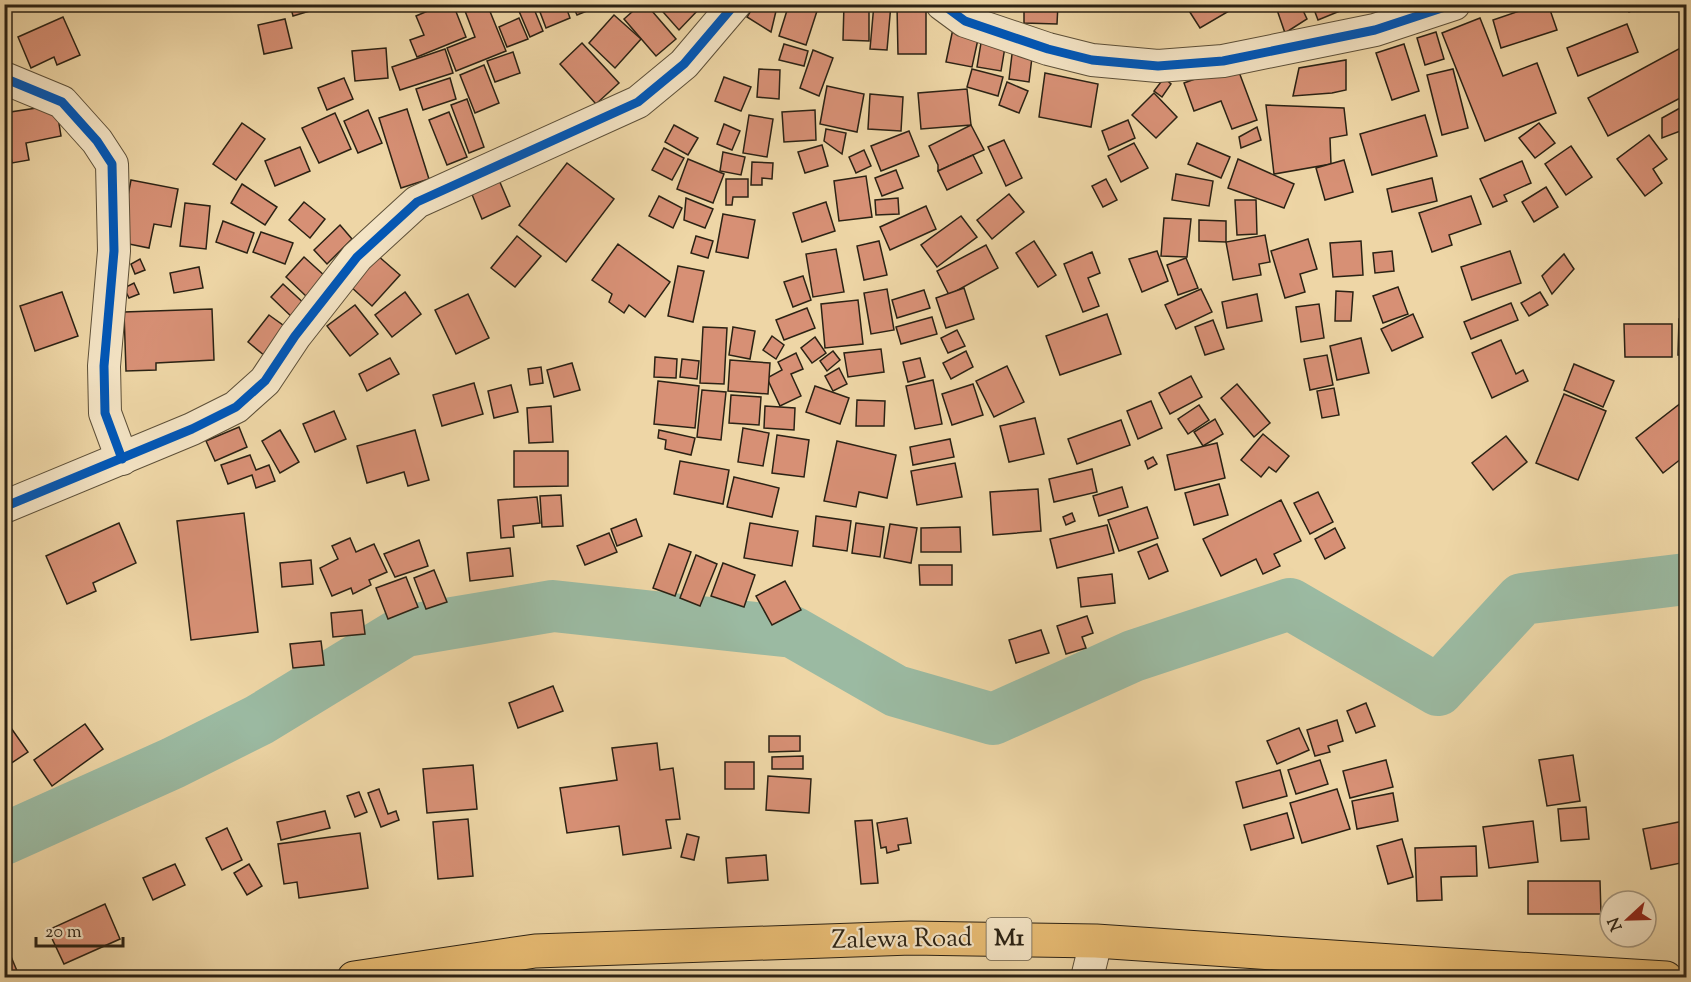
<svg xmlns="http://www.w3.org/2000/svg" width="1691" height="982" font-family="'Sorts Mill Goudy',serif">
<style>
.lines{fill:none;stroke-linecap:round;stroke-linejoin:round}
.river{stroke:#9bbaa2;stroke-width:52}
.building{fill:#d79075;stroke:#2b2214;stroke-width:1.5}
.minor-casing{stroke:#5c4f38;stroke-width:34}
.trunk-casing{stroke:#2b2214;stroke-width:35}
.minor{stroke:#f4e4c5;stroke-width:32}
.trunk{stroke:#e7bb73;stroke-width:33}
.cycleway-casing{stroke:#f4e4c5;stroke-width:13}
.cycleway{stroke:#0057b8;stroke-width:9}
.labels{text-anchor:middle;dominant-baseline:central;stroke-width:4.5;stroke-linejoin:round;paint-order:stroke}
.shield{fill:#f4e4c5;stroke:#675c49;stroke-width:1.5}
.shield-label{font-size:24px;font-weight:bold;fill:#2b2214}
.street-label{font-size:26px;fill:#2b2214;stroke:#f4e4c5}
</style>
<rect width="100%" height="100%" fill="#eed6a6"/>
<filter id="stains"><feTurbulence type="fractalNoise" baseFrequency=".00333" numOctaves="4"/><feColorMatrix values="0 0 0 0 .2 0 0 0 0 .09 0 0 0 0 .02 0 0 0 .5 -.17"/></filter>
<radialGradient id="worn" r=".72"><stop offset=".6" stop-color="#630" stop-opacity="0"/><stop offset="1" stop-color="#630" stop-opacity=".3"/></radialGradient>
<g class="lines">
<!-- river -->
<polyline class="river" points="4,839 173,763 259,720 405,631 553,606 793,632 896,691 993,719 1133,656 1290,604 1438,690 1522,599 1686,579"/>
</g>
<!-- building -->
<g class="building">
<polygon points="290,4 322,4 323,7 293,16"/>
<polygon points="444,4 453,4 466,37 417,57 410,40 424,35 416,16"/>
<polygon points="483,4 487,4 506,51 456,71 447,48 475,37 465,11"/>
<polygon points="516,4 532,4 543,31 530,37"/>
<polygon points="537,4 565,4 570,18 546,28"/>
<polygon points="572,4 598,4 599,6 577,15"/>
<polygon points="641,4 646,4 676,39 656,56 624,19"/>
<polygon points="656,4 694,4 699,9 679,30"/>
<polygon points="755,4 766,4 776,11 771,32 747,17"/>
<polygon points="789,4 805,4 818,8 806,45 779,36"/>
<polygon points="844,4 869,4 869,41 843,40"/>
<polygon points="874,4 891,4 887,50 870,49"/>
<polygon points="981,4 1000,4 999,9"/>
<polygon points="1024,4 1058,4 1057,24 1024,23"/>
<polygon points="1188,4 1241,4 1200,28 1186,6"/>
<polygon points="1275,4 1300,4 1307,19 1285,33"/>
<polygon points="1312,4 1357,4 1318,20"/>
<polygon points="1540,4 1548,4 1557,30 1501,48 1493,20"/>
<polygon points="1625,4 1646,4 1629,12"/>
<polygon points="926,5 926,54 898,54 897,6"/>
<polygon points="614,15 641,39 615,68 589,43"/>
<polygon points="63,17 80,55 57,65 54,57 31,68 18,37"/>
<polygon points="519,18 528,39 507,47 499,27"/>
<polygon points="1480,18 1503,76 1537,63 1556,113 1485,141 1442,33"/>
<polygon points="285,19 292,48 264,54 258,25"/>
<polygon points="954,24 980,30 972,67 946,62"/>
<polygon points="1627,24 1638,52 1578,76 1567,48"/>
<polygon points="1436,32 1444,59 1425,65 1417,38"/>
<polygon points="982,37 1006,41 1001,71 977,67"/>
<polygon points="582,43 619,83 596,104 560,64"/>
<polygon points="784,44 808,51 804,66 779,60"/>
<polygon points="1404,44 1419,91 1392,100 1376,53"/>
<polygon points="1686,45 1686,95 1608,136 1588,98"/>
<polygon points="1013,46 1033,49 1029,82 1009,79"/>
<polygon points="386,48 388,78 355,81 352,51"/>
<polygon points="445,49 453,73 400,90 392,67"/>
<polygon points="813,50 833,58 819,96 800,88"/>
<polygon points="513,52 520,73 495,82 487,61"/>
<polygon points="1346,60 1346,90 1332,93 1293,96 1299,68"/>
<polygon points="1236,64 1257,120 1232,129 1221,101 1194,111 1184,83"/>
<polygon points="484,65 499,103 475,113 460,75"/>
<polygon points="759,69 780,70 779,99 757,97"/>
<polygon points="972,69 1003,77 998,96 967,87"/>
<polygon points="1453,69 1468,128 1442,135 1427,75"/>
<polygon points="1045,73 1098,84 1091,127 1039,117"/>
<polygon points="724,77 751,87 741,111 715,101"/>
<polygon points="344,78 353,99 327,110 318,88"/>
<polygon points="450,78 456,99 423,110 416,89"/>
<polygon points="1164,78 1171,84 1162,97 1154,91"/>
<polygon points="1007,82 1028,91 1019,113 999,105"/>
<polygon points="827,86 864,94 857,132 820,124"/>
<polygon points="967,89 971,125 921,129 918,93"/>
<polygon points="1154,93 1177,117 1156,138 1132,115"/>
<polygon points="870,94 903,97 901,131 868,129"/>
<polygon points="467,99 484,147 469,153 451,105"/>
<polygon points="56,105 61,136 26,143 29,160 12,163 4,113"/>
<polygon points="1266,105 1344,108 1347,135 1330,138 1331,164 1274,174"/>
<polygon points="1680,108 1683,130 1662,138 1662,118"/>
<polygon points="407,109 429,179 401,188 379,118"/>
<polygon points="368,110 382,143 358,153 344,121"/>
<polygon points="815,110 816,140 784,142 782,112"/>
<polygon points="449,112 467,157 447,165 429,120"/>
<polygon points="335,113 351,149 319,163 302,128"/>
<polygon points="749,115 773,119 767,157 743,153"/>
<polygon points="1425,115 1437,156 1372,175 1360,134"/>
<polygon points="1128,120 1135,138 1109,150 1102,131"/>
<polygon points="242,123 265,139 236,180 213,164"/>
<polygon points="1539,123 1555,143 1535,158 1519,138"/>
<polygon points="724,124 740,131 732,150 717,144"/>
<polygon points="674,125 698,138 688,155 665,142"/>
<polygon points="971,125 984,150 938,171 938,165 929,146"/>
<polygon points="1257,127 1261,140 1241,148 1239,137"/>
<polygon points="826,129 846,133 842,154 824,141"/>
<polygon points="909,131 919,156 881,171 871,146"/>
<polygon points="1649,135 1667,159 1653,169 1662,183 1645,196 1617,159"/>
<polygon points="1004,140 1022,178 1006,186 988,147"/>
<polygon points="1134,143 1148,168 1121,182 1108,156"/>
<polygon points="1197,143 1230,157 1221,178 1188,164"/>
<polygon points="822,145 828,166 805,173 798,152"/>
<polygon points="1571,146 1592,177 1566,195 1545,164"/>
<polygon points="300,147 310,171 275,186 265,161"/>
<polygon points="664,148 684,158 672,180 652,170"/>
<polygon points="864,150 871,166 856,173 849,157"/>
<polygon points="723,152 745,157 741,175 720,171"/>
<polygon points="973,155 982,173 947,190 938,171"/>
<polygon points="688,159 724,174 713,203 677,189"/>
<polygon points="1238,159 1294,184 1284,208 1228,188"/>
<polygon points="1344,160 1353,192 1325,200 1316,168"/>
<polygon points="1522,161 1531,183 1504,195 1507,201 1493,207 1480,179"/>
<polygon points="752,162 773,163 772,179 762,178 762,185 751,185"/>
<polygon points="567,163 614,199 566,262 519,225"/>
<polygon points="896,170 903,188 882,196 875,178"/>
<polygon points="1176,174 1213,181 1209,206 1172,200"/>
<polygon points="866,176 872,217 839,221 834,181"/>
<polygon points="1432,178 1437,201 1392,212 1387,189"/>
<polygon points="726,179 748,179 748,197 733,197 732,205 726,205"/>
<polygon points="1106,179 1117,200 1103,207 1092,186"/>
<polygon points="131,180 178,189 171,227 154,224 149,248 119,242"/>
<polygon points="499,180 510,206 482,219 471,192"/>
<polygon points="242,184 277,207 265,225 231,203"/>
<polygon points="1546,187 1558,207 1534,222 1522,202"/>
<polygon points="1009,194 1024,212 992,239 977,220"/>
<polygon points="659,196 682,208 673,228 649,216"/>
<polygon points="1471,196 1481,224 1449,235 1452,245 1432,252 1419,213"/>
<polygon points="686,198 713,209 705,228 684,220"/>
<polygon points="898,198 899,214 876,215 875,200"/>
<polygon points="1235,200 1256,200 1257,234 1237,235"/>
<polygon points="304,202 325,219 310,238 289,220"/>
<polygon points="826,202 835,231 802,242 793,213"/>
<polygon points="185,203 210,206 206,249 180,246"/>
<polygon points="926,206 936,229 890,250 880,227"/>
<polygon points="723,214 755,220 748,258 716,252"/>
<polygon points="961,216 977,237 937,267 921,245"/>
<polygon points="1164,218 1191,219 1187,257 1161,256"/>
<polygon points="1199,220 1226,221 1226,242 1199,241"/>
<polygon points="223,221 254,233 247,253 216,242"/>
<polygon points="340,225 352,239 327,264 314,250"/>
<polygon points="261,232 293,243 285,264 253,252"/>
<polygon points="1265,235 1270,262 1259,264 1261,275 1233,280 1226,242"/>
<polygon points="517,236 541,256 515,287 491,268"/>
<polygon points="696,236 713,241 708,258 691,253"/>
<polygon points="1308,239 1317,269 1300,274 1305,292 1285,298 1271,251"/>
<polygon points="879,241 887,275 864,280 857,246"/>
<polygon points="1034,241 1056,275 1038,287 1016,253"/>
<polygon points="1361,241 1363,275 1333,277 1330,243"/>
<polygon points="618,244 670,282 645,317 629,305 624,313 609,302 612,294 592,280"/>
<polygon points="986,245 998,268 949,295 937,271"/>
<polygon points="836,249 844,292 813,297 806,254"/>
<polygon points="1157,251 1168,281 1142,292 1129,259"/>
<polygon points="1392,251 1394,271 1375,273 1373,253"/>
<polygon points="1510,251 1521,283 1472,300 1461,267"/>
<polygon points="1092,252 1100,273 1088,278 1099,306 1083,312 1064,264"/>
<polygon points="1564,254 1574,269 1552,294 1542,276"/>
<polygon points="377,255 400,275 372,306 350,286"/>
<polygon points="304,257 326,277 307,297 286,277"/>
<polygon points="1186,258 1198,288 1178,295 1167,265"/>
<polygon points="140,259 145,270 135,274 131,264"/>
<polygon points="678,266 704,271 693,322 668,316"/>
<polygon points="199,267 203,288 174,293 170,273"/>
<polygon points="803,276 811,300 793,307 784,282"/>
<polygon points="134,283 139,294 129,298 124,288"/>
<polygon points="283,284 307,306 295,320 271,297"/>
<polygon points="1398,287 1408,314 1383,323 1373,296"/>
<polygon points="964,288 974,319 946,328 936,298"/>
<polygon points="887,289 894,330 871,334 864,293"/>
<polygon points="1201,289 1212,312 1176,329 1165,305"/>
<polygon points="924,290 930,308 897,318 892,300"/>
<polygon points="1336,291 1353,292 1351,321 1335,321"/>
<polygon points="62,292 78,336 35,351 20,306"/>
<polygon points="405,292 421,314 392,337 375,315"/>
<polygon points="1540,292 1548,305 1529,316 1521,303"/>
<polygon points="468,294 489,338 456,354 435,310"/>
<polygon points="1257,294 1262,321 1227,328 1222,302"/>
<polygon points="858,300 863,344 825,348 821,304"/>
<polygon points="1511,303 1518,320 1471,339 1464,322"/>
<polygon points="1319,304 1324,338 1301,342 1296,307"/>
<polygon points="355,305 378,334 350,356 327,326"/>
<polygon points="807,308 815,328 784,340 776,320"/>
<polygon points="212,309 214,360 156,363 156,370 126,371 124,312"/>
<polygon points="1107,314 1121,354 1060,375 1046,336"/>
<polygon points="1413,314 1423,337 1392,351 1381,329"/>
<polygon points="269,315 287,328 265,356 248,342"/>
<polygon points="932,317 937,334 901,344 896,327"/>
<polygon points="1679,319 1686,319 1686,355 1678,355"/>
<polygon points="1213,320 1224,349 1205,355 1195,327"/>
<polygon points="1624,324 1672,324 1672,357 1625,357"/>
<polygon points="703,327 727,328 724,384 700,383"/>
<polygon points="733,327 755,331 750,359 729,355"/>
<polygon points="957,330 965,346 948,353 941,338"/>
<polygon points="772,336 784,345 776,359 763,350"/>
<polygon points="815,337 826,353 812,363 801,348"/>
<polygon points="1361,338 1369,373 1337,380 1330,346"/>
<polygon points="1501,340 1516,374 1523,370 1528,381 1492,398 1472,353"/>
<polygon points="881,349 884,372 848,377 844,353"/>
<polygon points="833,351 840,360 827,371 820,361"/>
<polygon points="966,351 973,367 951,379 943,363"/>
<polygon points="796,353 803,369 791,374 801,396 780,406 767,378 782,370 778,362"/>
<polygon points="1327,355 1333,385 1310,390 1304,359"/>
<polygon points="655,357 677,359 676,378 654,377"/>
<polygon points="390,358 399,374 367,391 359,374"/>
<polygon points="920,358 925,377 908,382 903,362"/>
<polygon points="682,359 699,361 697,379 680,377"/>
<polygon points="730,360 770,363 768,394 728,391"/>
<polygon points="572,363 580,390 554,397 547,370"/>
<polygon points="1574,364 1614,381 1603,407 1564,390"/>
<polygon points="1007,366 1024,402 994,417 976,381"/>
<polygon points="541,367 543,383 530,385 528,369"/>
<polygon points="839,368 847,384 833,391 825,376"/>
<polygon points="1191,376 1202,397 1170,414 1159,393"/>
<polygon points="933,380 942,424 915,429 906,386"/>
<polygon points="658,381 699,386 695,428 654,424"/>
<polygon points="474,383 483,414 442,426 433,395"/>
<polygon points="973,384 983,415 952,425 942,394"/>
<polygon points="1237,384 1270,423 1254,437 1221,398"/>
<polygon points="511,385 518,412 494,418 488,391"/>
<polygon points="815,386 849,398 840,424 806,412"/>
<polygon points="1334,388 1339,415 1322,418 1317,391"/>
<polygon points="702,390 726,392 721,440 697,437"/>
<polygon points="1564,394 1606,411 1578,480 1536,463"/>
<polygon points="731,395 761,397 759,425 729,423"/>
<polygon points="1686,399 1686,455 1663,473 1636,438"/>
<polygon points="857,400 885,401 884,426 856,426"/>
<polygon points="1151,401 1162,428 1138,439 1127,411"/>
<polygon points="1199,405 1209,420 1188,434 1178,419"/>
<polygon points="551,406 553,442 529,443 527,408"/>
<polygon points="765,406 795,408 794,430 764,428"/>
<polygon points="334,411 346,439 315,452 303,424"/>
<polygon points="1035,418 1044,454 1009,462 1000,426"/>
<polygon points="1215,419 1223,434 1203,446 1194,432"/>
<polygon points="1121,420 1130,445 1077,464 1068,439"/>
<polygon points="239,427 247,447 215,461 206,441"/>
<polygon points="743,428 769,433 763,466 738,462"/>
<polygon points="280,430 299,462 280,473 262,441"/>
<polygon points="415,430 429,480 408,486 404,472 367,483 357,446"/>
<polygon points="659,430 695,438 691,455 665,449 666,440 658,438"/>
<polygon points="1263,434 1289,456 1276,472 1269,467 1261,477 1241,460"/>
<polygon points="777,435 809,440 804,477 772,473"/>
<polygon points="1506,436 1527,462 1493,490 1472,463"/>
<polygon points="950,439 954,457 913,465 910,447"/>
<polygon points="837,441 896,455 887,498 859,492 856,507 824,501"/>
<polygon points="1217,443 1225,478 1175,490 1167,455"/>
<polygon points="514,451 568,451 568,486 514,487"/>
<polygon points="250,455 256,470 269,465 275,481 256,488 252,475 228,484 221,465"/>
<polygon points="1153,457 1157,464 1148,469 1145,461"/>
<polygon points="680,461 729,470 723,504 674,494"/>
<polygon points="955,463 962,497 917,505 911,471"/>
<polygon points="1092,469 1097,492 1054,502 1049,479"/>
<polygon points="734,477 779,488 772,517 727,507"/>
<polygon points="1219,484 1228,515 1194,525 1185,493"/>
<polygon points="1122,487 1128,507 1099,516 1093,496"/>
<polygon points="1038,489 1041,531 993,535 990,492"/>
<polygon points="1318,492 1333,522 1310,534 1294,503"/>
<polygon points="561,495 563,526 542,527 540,496"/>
<polygon points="537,497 540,523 513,526 514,537 501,538 498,500"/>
<polygon points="1281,500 1301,541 1274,554 1280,566 1263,574 1256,559 1221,576 1203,539"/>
<polygon points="1147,507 1158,538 1119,551 1108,520"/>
<polygon points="244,513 258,632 191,640 177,521"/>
<polygon points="1072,513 1075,521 1066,525 1063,517"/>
<polygon points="816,516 851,521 847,551 813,546"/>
<polygon points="636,519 642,536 617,546 611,529"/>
<polygon points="119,523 136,563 93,583 96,591 67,604 46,556"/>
<polygon points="750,523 798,531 792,566 744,558"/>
<polygon points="856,523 884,527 880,557 852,553"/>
<polygon points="890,524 917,528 911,563 884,558"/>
<polygon points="1107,525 1114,553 1057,568 1050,539"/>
<polygon points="960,527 961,552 921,552 921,528"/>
<polygon points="1335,528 1345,548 1325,559 1315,539"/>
<polygon points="609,533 617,552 585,565 577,546"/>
<polygon points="350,538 356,552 374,544 387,572 369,580 371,585 353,594 351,588 332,596 320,568 338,559 332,546"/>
<polygon points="419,540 428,566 395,577 384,554"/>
<polygon points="669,544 691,552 675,596 653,588"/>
<polygon points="1157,544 1168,571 1149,579 1138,552"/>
<polygon points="510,548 513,576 470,581 467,553"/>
<polygon points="696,555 717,564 700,606 680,598"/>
<polygon points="311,560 313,584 282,587 280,563"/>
<polygon points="723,563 755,575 744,607 711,596"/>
<polygon points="919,565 952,565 952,585 920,585"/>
<polygon points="434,570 447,602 426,609 414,578"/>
<polygon points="1112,574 1115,603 1081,607 1078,578"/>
<polygon points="406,577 418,607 388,619 376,588"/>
<polygon points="785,581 801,610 772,625 756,596"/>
<polygon points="362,610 365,634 333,637 331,613"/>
<polygon points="1087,616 1093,633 1082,637 1086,648 1066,654 1057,626"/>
<polygon points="1041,630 1049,653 1016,663 1009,640"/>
<polygon points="321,641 324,665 293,668 290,644"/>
<polygon points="553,686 563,711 518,728 509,703"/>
<polygon points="1366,703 1375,726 1356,733 1347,711"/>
<polygon points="4,718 28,752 4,768"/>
<polygon points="1337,720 1343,741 1328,746 1330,752 1315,756 1307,730"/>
<polygon points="85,724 103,749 52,786 34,760"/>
<polygon points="1299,728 1309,750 1277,764 1267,741"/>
<polygon points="769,736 800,736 800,751 769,752"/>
<polygon points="657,743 660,770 673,768 680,819 666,820 671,848 623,855 619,826 567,833 560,788 617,780 612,748"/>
<polygon points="1573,755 1580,801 1547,806 1539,760"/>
<polygon points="803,756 803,769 772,769 772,757"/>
<polygon points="1320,760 1328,784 1296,794 1288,770"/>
<polygon points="1386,760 1393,787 1350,798 1343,771"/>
<rect x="725" y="762" width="29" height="27"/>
<polygon points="473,765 477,809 427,813 423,769"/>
<polygon points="1280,770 1287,796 1243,808 1236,782"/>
<polygon points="768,776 811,779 809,813 766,810"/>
<polygon points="379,789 388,814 396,811 399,820 381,827 368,793"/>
<polygon points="1337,789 1350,829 1302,843 1290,803"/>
<polygon points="359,792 367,812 355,817 347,796"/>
<polygon points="1393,793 1398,821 1357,829 1352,801"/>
<polygon points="1586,807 1589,839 1561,841 1558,809"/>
<polygon points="325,811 330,828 281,840 277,822"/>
<polygon points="1287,813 1294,838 1251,850 1244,825"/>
<polygon points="907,818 911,843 898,845 899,850 887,853 886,847 881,848 877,823"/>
<polygon points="468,819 473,876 438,879 433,822"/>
<polygon points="872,820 878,883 861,884 855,821"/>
<polygon points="1533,821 1538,862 1489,868 1483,827"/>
<polygon points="1684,821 1686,835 1686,862 1651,869 1643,829"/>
<polygon points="227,828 242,860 222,870 206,838"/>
<polygon points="360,833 368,888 299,898 297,882 284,884 278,844"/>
<polygon points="687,834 699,837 694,860 681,857"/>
<polygon points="1402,839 1413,877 1388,884 1377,846"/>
<polygon points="1476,846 1477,876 1441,877 1442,900 1417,901 1415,848"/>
<polygon points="766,855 768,880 728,883 726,858"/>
<polygon points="175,864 185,885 153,900 143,878"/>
<polygon points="249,864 262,886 247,895 234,873"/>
<polygon points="1528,881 1600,881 1601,914 1528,914"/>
<polygon points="105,904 120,939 64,964 48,930"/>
<polygon points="4,940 20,978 4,978"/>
</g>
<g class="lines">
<!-- minor casing -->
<g class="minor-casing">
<g id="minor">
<polyline points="942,4 965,21 1048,49 1092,60 1158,66 1223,61 1375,30 1454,4"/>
<polyline points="4,78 62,102 97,141 112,164 114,251 104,366 105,413 122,459"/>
<polyline points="4,507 192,429 236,407 265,381 295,336 357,257 417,202 638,102 684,64 735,4"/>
<polyline points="1087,978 1096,941"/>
</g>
</g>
<!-- trunk casing -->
<g class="trunk-casing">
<polyline id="trunk" points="354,978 535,951 911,938 1096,941 1452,965 1666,978"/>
</g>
<!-- minor -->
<use href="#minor" class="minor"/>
<!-- trunk -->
<use href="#trunk" class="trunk"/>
<!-- cycleway casing -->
<g class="cycleway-casing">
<g id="cycleway">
<polyline points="942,4 965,21 1048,49 1092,60 1158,66 1223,61 1375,30 1454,4"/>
<polyline points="4,78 62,102 97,141 112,164 114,251 104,366 105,413 122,459"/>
<polyline points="4,507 192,429 236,407 265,381 295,336 357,257 417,202 638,102 684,64 735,4"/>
</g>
</g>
<!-- cycleway -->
<use href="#cycleway" class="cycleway"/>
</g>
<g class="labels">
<!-- shield labels -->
<rect class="shield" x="986.5" y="918" width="45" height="42" rx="4.5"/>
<g class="shield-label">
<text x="1009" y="939">M1</text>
</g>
<!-- street labels -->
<g class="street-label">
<text transform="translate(902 940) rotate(-1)">Zalewa Road</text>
</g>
</g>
<!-- margin -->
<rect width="1691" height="982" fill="none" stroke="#eed6a6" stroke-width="24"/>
<rect x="6" y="6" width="1679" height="970" fill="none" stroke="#2b2214" stroke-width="3"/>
<rect x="12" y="12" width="1667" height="958" fill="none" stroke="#2b2214" stroke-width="1.5"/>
<!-- north arrow -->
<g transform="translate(1628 919) rotate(248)"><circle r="28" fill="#f4e4c5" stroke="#a4967e" stroke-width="1.5"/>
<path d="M0-4.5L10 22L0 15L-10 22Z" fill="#8f2418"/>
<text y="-9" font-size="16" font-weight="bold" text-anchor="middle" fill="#2b2214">N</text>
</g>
<!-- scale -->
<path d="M36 937v9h87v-9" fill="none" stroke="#2b2214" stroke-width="3"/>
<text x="45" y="937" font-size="18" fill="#2b2214" stroke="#f4e4c5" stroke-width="4.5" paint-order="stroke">20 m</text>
<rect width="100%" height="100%" filter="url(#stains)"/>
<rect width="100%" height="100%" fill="url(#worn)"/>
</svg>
